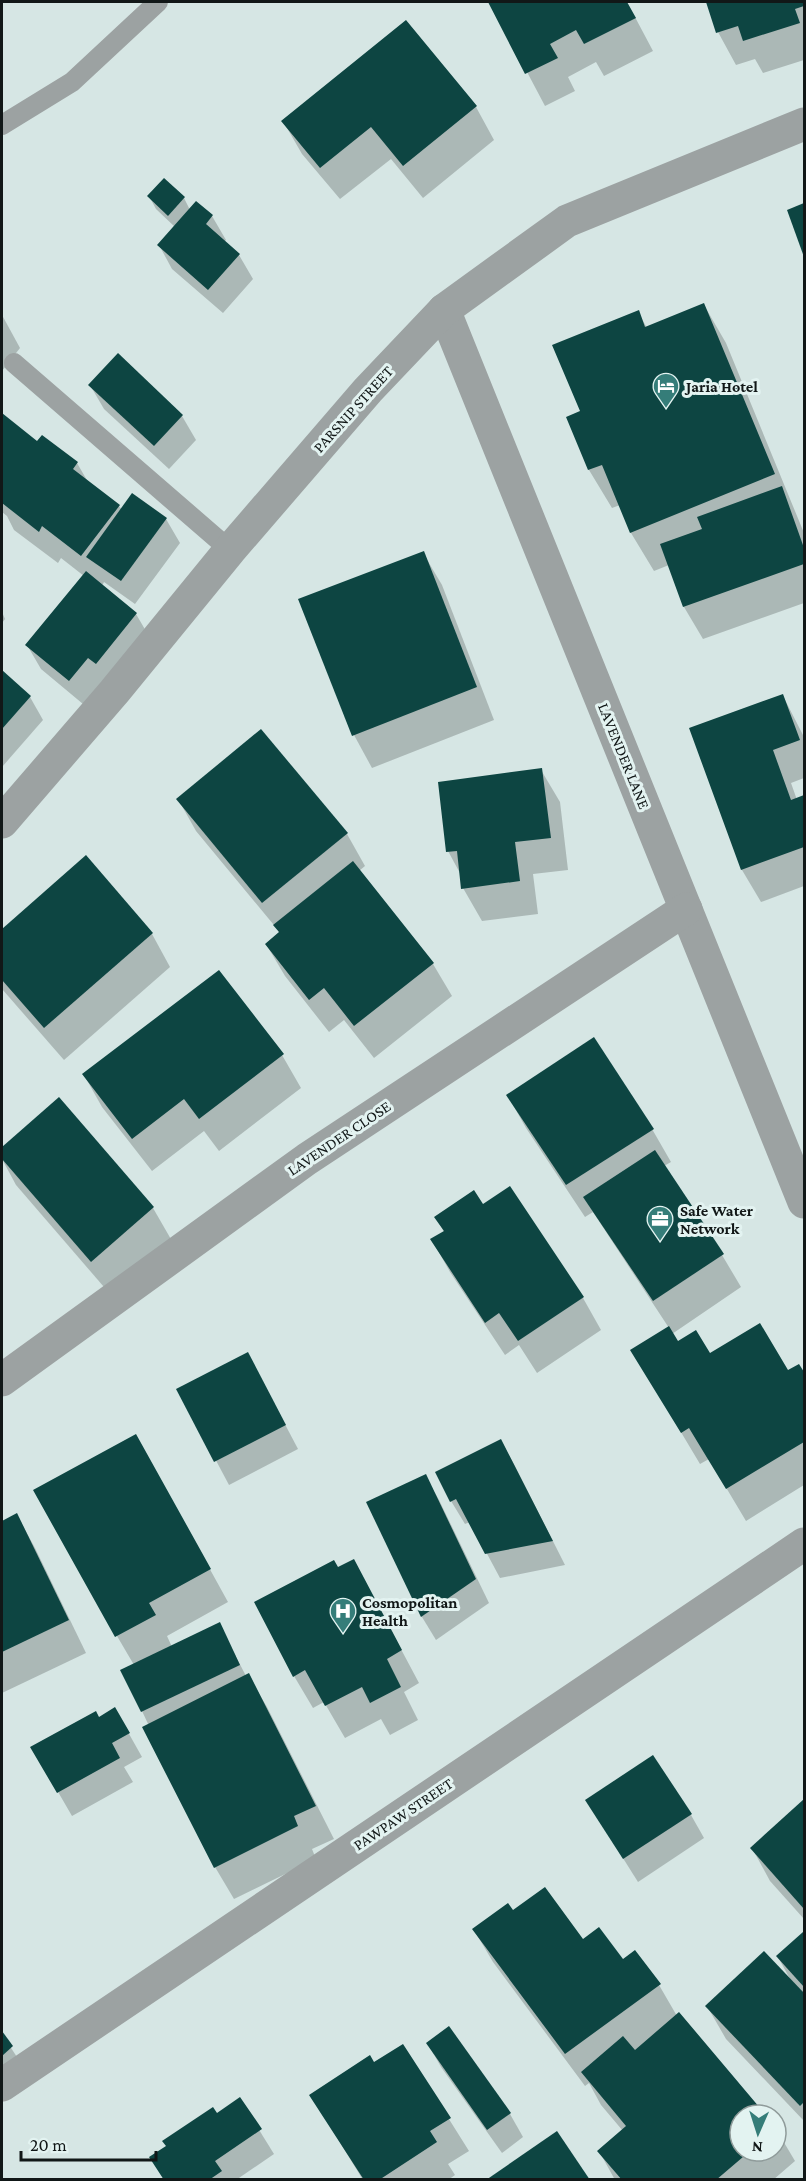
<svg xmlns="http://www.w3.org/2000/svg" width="806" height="2181" font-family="'Crimson Pro',serif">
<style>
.shadow{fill:#0003}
.building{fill:#0d4542}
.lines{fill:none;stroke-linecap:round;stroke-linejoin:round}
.lane{stroke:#9ca2a2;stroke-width:20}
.street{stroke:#9ca2a2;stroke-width:33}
.labels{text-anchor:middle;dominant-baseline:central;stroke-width:6;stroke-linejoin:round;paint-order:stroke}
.poi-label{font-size:16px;font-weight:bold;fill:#111717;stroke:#e3f3f1;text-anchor:start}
.street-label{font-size:16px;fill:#111717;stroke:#e3f3f1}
</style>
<rect width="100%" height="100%" fill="#d6e6e4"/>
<!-- shadow -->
<g class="shadow">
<polygon points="490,2 627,2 653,51 604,76 596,62 568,77 575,91 545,106"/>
<polygon points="708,2 804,2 804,60 763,73 755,59 736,65 718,32"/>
<polygon points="476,107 494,140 423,198 391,159 340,199 302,154 283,121"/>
<polygon points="149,196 184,198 190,210 196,203 212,216 226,240 224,242 239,255 253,279 223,313 172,269 159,245 175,227 156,209"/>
<polygon points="804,205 804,253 789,210"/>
<polygon points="704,305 726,343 804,533 804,603 703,639 684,607 669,565 654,571 631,533 620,505 612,508 589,470 568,418 582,412 638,312 647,328"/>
<polygon points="2,315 20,348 2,371"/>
<polygon points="90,385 182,416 196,440 169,469 104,409"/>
<polygon points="2,415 38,443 42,437 77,463 88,482 119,506 122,510 166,519 180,543 135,604 104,582 102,586 136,614 150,638 83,704 41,669 27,645 84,576 61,558 58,563 14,530 7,516 2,512"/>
<polygon points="423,553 442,585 494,720 372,768 354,735"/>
<polygon points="2,612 5,619 2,623"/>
<polygon points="2,672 30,697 43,720 2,767"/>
<polygon points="783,696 804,737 804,778 791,783 797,800 804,797 804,886 761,902 742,870 691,729"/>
<polygon points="541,770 560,802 568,870 533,874 538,914 482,921 463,888 461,875 448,851"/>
<polygon points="178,799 347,834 365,866 359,871 433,964 452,996 374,1058 344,1020 329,1032 285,976 266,944 280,934 278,930 196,831"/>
<polygon points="85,858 152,934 170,967 64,1060 2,989 2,931"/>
<polygon points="282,1055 301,1088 219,1151 204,1131 152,1171 102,1107 84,1075"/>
<polygon points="508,1096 652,1129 671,1162 664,1166 722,1255 741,1287 672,1334 677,1343 710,1355 788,1372 799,1366 804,1375 804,1485 746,1521 709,1459 700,1464 651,1382 669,1328 593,1212 585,1217 526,1128"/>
<polygon points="58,1099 153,1208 172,1241 110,1294 16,1185 2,1159 2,1149"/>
<polygon points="483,1207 583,1298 601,1330 537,1373 519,1345 505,1355 450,1272 432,1240 444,1232 436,1217"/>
<polygon points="248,1354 298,1449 229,1485 178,1389"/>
<polygon points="501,1441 514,1464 565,1565 500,1578 470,1522 465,1524 451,1501"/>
<polygon points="154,1468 228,1602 167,1636 172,1647 219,1624 246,1676 248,1675 267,1707 334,1839 312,1849 316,1859 234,1899 215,1867 142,1711 134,1665 117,1636"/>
<polygon points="425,1476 439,1500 489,1603 436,1640 422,1617 368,1503"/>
<polygon points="17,1515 35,1548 86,1653 2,1693 2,1522"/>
<polygon points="354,1561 419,1683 404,1692 418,1720 390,1735 381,1719 345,1738 324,1702 313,1708 294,1676 337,1569"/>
<polygon points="115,1709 142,1757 124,1767 133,1782 72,1816 32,1747 99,1719"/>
<polygon points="587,1801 691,1815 704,1838 638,1882"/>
<polygon points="804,1801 804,1919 770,1881 752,1848"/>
<polygon points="512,1912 583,1941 659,1985 677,2016 764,2115 740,2115 740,2151 776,2151 776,2129 795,2161 773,2180 615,2180 599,2151 623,2131 601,2105 589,2083 585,2086 493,1962 474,1930"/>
<polygon points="802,1934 804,1936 804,2121 726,2039 707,2006 790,1979 778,1957"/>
<polygon points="2,2034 26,2071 2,2089"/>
<polygon points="428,2044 510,2114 523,2137 502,2153 441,2067"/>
<polygon points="403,2046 469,2151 448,2164 455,2175 448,2180 363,2180 311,2095 373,2064"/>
<polygon points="240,2099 274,2154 236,2180 164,2180 151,2158"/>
</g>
<!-- building -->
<g class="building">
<polygon points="488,2 627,2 636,18 584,44 576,30 550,44 558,58 525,74"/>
<polygon points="706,2 804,2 804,6 795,9 800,23 743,41 738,26 716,33"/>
<polygon points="406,20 477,106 403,166 371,127 320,168 281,121"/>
<polygon points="164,178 185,197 168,216 147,196"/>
<polygon points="196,201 213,215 206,224 240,254 208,290 157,245"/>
<polygon points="804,203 804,257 787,210"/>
<polygon points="704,303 775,474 630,533 602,465 588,470 566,417 580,411 552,345 639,310 645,327"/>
<polygon points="118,353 183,415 154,446 88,385"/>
<polygon points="2,413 37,441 42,435 78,462 73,469 120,505 81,556 42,526 39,532 2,503"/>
<polygon points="782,486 804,548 804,564 683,607 660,544 702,529 697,517"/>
<polygon points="132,493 167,518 121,581 86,557"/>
<polygon points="424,551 477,687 352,736 298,599"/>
<polygon points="86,571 137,613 96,664 88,658 69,681 25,645"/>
<polygon points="2,670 31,696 2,729"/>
<polygon points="783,694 800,740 773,750 791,800 804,795 804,847 741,870 689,728"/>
<polygon points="261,729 348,833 262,903 176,799"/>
<polygon points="542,768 551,838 515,842 520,881 461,889 457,851 446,852 438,782"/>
<polygon points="86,855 153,933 44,1028 2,980 2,929"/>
<polygon points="353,861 434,963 354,1026 324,988 309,1000 265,944 279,932 273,925"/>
<polygon points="219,970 284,1054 199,1119 184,1099 132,1139 82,1074"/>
<polygon points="594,1037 654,1129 566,1185 506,1095"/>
<polygon points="59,1097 154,1207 91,1262 2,1159 2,1147"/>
<polygon points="655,1150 724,1254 653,1301 583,1197"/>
<polygon points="510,1186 584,1297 518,1341 499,1313 485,1323 430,1239 444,1231 434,1217 474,1190 483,1204"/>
<polygon points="760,1323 788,1370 799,1364 804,1372 804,1442 726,1489 689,1428 681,1433 630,1350 669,1326 678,1341 696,1330 710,1353"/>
<polygon points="248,1352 286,1425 214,1462 176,1389"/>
<polygon points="136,1434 211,1569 149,1603 156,1615 115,1637 33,1490"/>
<polygon points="501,1439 553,1541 485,1554 456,1499 450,1502 435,1472"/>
<polygon points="426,1474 476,1579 421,1617 366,1502"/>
<polygon points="17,1513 69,1620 2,1652 2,1521"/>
<polygon points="354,1559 402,1650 387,1659 401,1687 370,1703 362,1687 325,1706 305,1670 293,1677 254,1602 334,1560 338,1567"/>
<polygon points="220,1622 240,1665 141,1712 120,1670"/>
<polygon points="249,1673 316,1806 294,1816 298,1826 214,1868 142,1727"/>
<polygon points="115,1707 130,1733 112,1743 120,1758 57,1793 30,1747 96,1711 99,1717"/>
<polygon points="653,1755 692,1814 623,1859 585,1800"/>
<polygon points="804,1799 804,1909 750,1848"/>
<polygon points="545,1887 583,1939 599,1927 623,1959 635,1950 661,1984 565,2054 472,1929 508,1903 513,1910"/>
<polygon points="803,1932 804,1934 804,1987 776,1956"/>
<polygon points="764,1951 804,1993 804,2102 800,2106 705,2006"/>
<polygon points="679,2012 766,2115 740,2115 740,2151 750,2151 716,2180 622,2180 597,2151 626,2126 581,2072 623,2036 635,2050"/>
<polygon points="449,2026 511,2113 487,2130 426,2043"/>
<polygon points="2,2031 13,2046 2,2056"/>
<polygon points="403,2044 451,2118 430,2131 437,2142 379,2180 364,2180 309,2095 370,2055 374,2062"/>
<polygon points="240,2097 262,2129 215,2161 222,2171 209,2180 164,2180 149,2157 166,2146 162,2141 213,2107 217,2113"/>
<polygon points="557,2131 590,2180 486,2180"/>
</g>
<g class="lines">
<!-- lane -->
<g class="lane">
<polyline points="2,125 72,82 158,2"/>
<polyline points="14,363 230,550"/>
</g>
<!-- street -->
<g class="street">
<polyline points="444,310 804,1202"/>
<polyline points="2,822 114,692 230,550 368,390 444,310 567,221 804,124"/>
<polyline points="2,1380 307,1159 686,909"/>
<polyline points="2,2085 804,1544"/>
</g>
</g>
<!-- icons -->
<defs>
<g id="hotel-pin" transform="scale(1.35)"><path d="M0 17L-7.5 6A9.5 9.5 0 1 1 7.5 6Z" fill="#357d79" stroke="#e3f3f1"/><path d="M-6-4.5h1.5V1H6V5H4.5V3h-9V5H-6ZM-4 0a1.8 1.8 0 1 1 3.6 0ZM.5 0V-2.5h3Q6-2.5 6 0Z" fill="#fff"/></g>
<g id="office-pin" transform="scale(1.35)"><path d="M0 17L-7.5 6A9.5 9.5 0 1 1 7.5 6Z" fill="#357d79" stroke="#e3f3f1"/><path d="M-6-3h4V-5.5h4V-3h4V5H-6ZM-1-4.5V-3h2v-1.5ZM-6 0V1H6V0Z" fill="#fff"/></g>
<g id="hospital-pin" transform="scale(1.35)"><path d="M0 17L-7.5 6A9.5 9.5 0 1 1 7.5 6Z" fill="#357d79" stroke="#e3f3f1"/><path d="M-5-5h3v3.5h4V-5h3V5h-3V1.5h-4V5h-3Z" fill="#fff"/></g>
</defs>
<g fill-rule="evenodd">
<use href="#hotel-pin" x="666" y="386"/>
<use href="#office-pin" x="660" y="1219"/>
<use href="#hospital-pin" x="343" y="1611"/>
</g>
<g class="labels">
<!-- poi labels -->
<g class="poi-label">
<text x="686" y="386">Jaria Hotel</text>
<text x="680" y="1210">Safe Water<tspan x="680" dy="18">Network</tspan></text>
<text x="362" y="1602">Cosmopolitan<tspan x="362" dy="18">Health</tspan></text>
</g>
<!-- street labels -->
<g class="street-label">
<text transform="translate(353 409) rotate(-48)">PARSNIP STREET</text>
<text transform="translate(624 756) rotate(68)">LAVENDER LANE</text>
<text transform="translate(339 1138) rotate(-34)">LAVENDER CLOSE</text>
<text transform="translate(403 1814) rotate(-34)">PAWPAW STREET</text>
</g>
</g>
<!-- border -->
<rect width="806" height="2181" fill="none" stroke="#111717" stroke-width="6"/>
<!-- north arrow -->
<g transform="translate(758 2133) rotate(183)"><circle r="28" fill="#e3f3f1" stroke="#8f9b9a" stroke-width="1.5"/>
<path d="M0-4.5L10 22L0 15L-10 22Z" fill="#357d79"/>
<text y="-9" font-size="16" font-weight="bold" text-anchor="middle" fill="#111717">N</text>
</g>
<!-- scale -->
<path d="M21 2151v9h135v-9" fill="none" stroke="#111717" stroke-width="3"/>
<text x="30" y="2151" font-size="18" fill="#111717" stroke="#e3f3f1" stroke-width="4.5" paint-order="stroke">20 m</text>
</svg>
